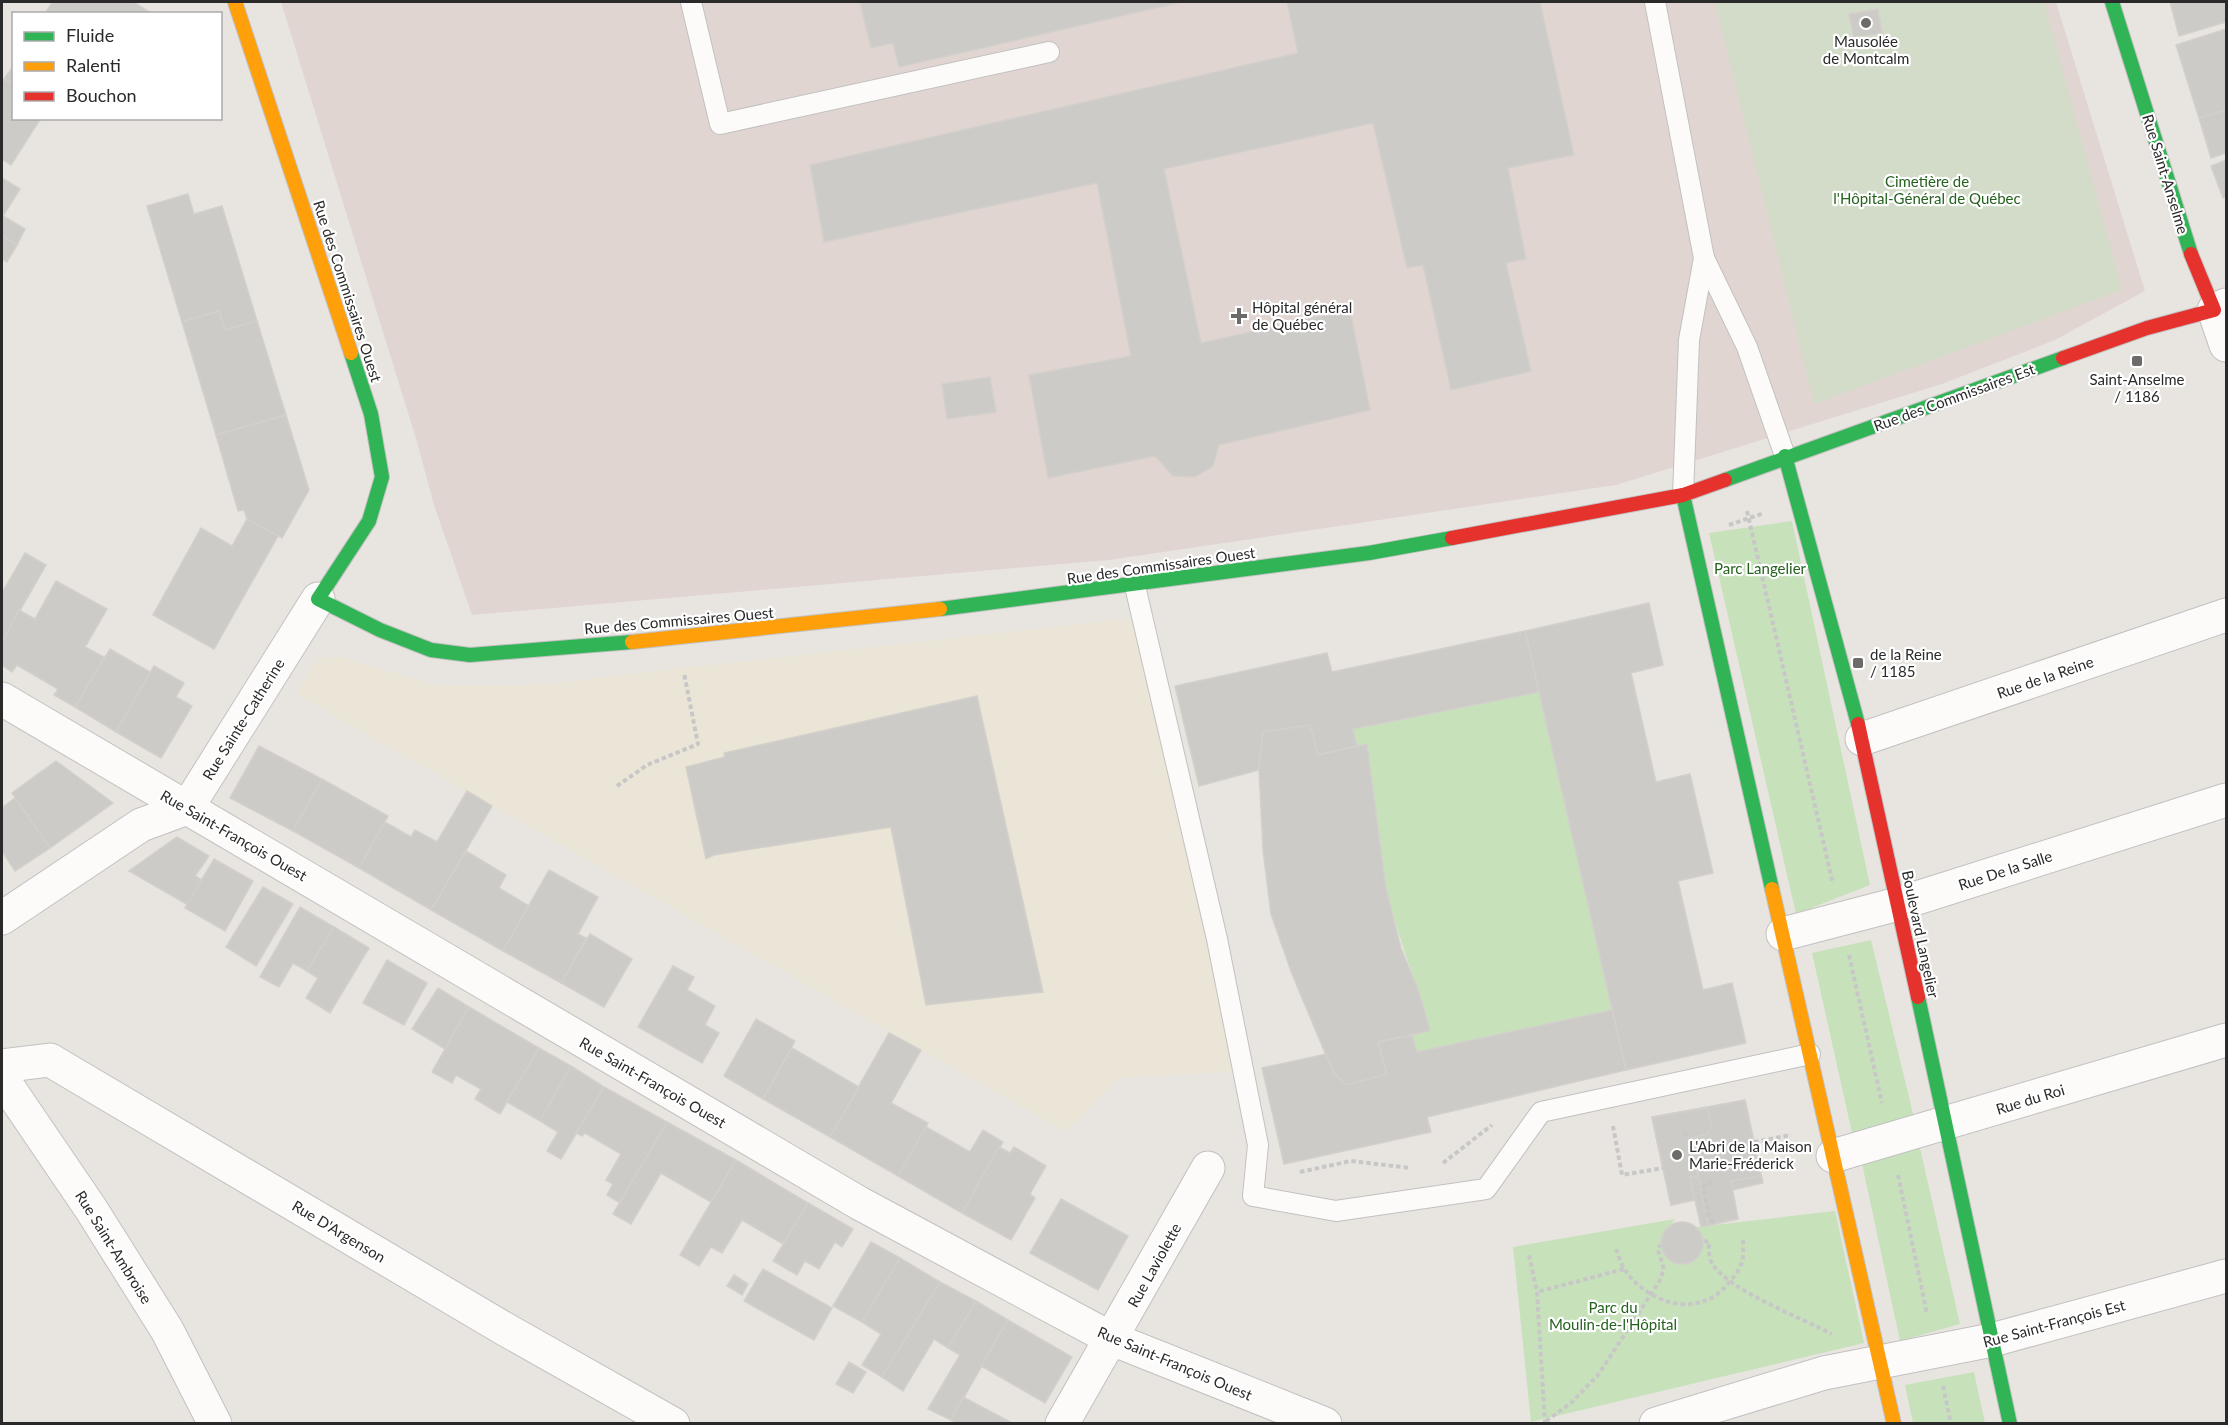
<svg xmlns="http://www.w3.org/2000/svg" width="2228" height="1425" font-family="Lato,sans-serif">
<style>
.education{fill:#eae5d6}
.medical{fill:#e1d5d2}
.green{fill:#c7e1bb}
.cemetery{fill:#d3dcc8}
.building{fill:#cdcbc7;stroke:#d3d0cc;stroke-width:1.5}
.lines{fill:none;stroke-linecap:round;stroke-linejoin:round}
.lane-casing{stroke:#c2c1c1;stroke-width:22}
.street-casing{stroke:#c2c1c1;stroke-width:35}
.fast-casing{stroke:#c2c1c1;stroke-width:16}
.slow-casing{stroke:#c2c1c1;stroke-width:16}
.jam-casing{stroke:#c2c1c1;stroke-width:16}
.path{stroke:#c8c7c7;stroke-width:4;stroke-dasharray:4.5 3;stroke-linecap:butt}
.lane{stroke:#fcfbfa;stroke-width:20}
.street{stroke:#fcfbfa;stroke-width:33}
.fast{stroke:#30b455;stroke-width:14}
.slow{stroke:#ff9f0a;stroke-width:14}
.jam{stroke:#e5322d;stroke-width:14}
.poi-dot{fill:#6c6b6a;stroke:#fff;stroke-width:2}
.labels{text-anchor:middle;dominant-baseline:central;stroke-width:4.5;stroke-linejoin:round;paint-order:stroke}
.poi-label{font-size:15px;fill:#2a2a2a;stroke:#fff;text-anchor:start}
.street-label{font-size:15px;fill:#2a2a2a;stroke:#fff}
.park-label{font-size:15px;fill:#25621e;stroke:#fff}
</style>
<rect width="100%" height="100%" fill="#e8e5e0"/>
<!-- education -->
<polygon class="education" points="1143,617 1227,1028 1231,1072 1119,1078 1066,1132 296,694 319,658 340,657 435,685 534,685"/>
<!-- medical -->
<polygon class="medical" points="281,2 2056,2 2145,291 2055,340 1942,384 1616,485 1109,560 472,615 434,505 417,442"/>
<!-- green -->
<g class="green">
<polygon points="1792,521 1870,885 1796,914 1709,533"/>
<path d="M1539 692 1612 1010 1417 1052 1412 1035 1430 1031C1417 983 1398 939 1387 890 1376 842 1375 793 1367 745L1357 746 1353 729Z"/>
<polygon points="1871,940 1916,1126 1854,1142 1812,953"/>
<polygon points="1918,1139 1960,1324 1900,1341 1860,1154"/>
<polygon points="1835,1211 1864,1343 1531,1422 1513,1247 1675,1219 1670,1225 1683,1221 1697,1227"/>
<polygon points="1974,1372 1985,1423 1913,1423 1905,1385"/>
</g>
<!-- cemetery -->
<polygon class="cemetery" points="1715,2 2044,2 2122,290 1814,404"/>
<!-- building -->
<g class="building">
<polygon points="52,2 133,2 153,14 45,14"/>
<polygon points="860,2 1182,2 899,67 893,43 871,48"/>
<polygon points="1287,2 1540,2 1574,155 1508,168 1526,259 1506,263 1531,371 1451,390 1423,265 1407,268 1373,123 1164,169 1201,343 1350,310 1370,410 1219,445 1213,466 1195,477 1173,476 1155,456 1048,478 1029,375 1131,356 1097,183 824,242 810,165 1298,53"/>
<polygon points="2170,2 2226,2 2226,22 2179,36"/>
<polygon points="1878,9 1882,33 1854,38 1849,14"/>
<polygon points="2226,29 2226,110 2199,118 2176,45"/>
<polygon points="14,65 14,85 4,79"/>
<polygon points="4,79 14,85 14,118 41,118 11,165 2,159 2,84"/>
<polygon points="2226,110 2226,153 2211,158 2199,118"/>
<polygon points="2226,160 2226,197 2223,198 2211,166"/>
<polygon points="2,178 20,189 3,216 25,229 17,245 2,236"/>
<polygon points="188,194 194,214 222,206 257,321 225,330 219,311 182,322 147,206"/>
<polygon points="2,236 17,245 7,262 2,259"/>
<polygon points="219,311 225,330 257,321 286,415 216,435 182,322"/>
<polygon points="990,377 996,412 947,419 942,384"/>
<polygon points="286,415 309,490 282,538 247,519 244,510 238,511 216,435"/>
<polygon points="247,519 278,536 214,649 153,615 201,528 232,546"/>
<polygon points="25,553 46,565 2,642 2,593"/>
<polygon points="56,581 107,609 85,647 104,657 75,707 54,695 58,689 17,665 12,672 2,665 2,642 19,610 35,619"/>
<polygon points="1649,603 1663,665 1631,673 1656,782 1690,774 1713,873 1678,881 1703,990 1732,983 1746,1043 1626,1070 1525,631"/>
<polygon points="1525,631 1539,692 1353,729 1357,746 1318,755 1310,725 1263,732 1259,770 1199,786 1175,686 1327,653 1332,672"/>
<polygon points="110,649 150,672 116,732 75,707"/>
<polygon points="154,666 184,683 176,697 192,706 161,758 116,732"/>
<polygon points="977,696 1043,992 926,1005 891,827 714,855 706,859 686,767 725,757 724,753"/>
<polygon points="1310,725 1318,755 1367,744 1386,888 1401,948 1419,992 1430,1031 1378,1042 1387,1074 1347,1085 1334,1074 1292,974 1271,914 1263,850 1259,770 1263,732"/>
<polygon points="259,746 322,779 293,831 230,798"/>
<polygon points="56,761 113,803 50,848 12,793"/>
<polygon points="322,779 388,816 359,868 293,831"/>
<polygon points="467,791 492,806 431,910 359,868 385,822 411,837 415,830 437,842"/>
<polygon points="15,798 50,848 15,871 2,851 2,805 3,807"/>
<polygon points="177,837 209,856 195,876 202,880 188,905 129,871"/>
<polygon points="466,851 506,875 499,888 529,906 503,951 431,910"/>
<polygon points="214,859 253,881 225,931 185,908"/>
<polygon points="549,870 598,897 578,934 586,938 561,983 503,951"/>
<polygon points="263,887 293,904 256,966 226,947"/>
<polygon points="300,907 334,927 307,971 293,963 279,987 260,977"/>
<polygon points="334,927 369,948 330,1013 306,998 318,978 307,971"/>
<polygon points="590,934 632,959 604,1007 561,983"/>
<polygon points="387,960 427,983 404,1025 363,1003"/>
<polygon points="673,966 694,977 687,990 715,1006 705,1025 719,1033 702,1063 638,1027"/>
<polygon points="438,988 469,1007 445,1049 412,1029"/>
<polygon points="469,1007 539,1048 500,1114 475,1099 481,1089 456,1075 452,1083 432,1072"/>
<polygon points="1612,1010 1626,1070 1427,1117 1431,1132 1284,1164 1262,1068 1326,1054 1334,1074 1347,1085 1387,1074 1378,1042 1412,1035 1417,1052"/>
<polygon points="756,1019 795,1041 763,1099 724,1076"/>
<polygon points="889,1033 921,1050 891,1103 928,1123 898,1176 830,1137"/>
<polygon points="539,1048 571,1066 540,1121 507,1102"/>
<polygon points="792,1048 859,1087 830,1137 763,1099"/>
<polygon points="571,1066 604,1087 561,1159 547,1151 558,1132 540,1121"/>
<polygon points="604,1087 667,1122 620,1203 607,1195 613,1184 606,1180 621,1154 585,1133 582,1136 576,1133"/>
<polygon points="1745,1100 1763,1183 1732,1190 1738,1219 1701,1227 1695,1200 1671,1205 1652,1117"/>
<polygon points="1745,1100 1761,1176 1731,1181 1738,1219 1708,1225 1695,1157 1662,1164 1652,1117"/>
<polygon points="1707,1108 1711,1125 1708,1134 1691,1138 1698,1176 1690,1177 1695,1200 1671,1205 1652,1117"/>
<polygon points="667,1122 736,1160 711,1202 661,1173 631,1224 613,1214"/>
<polygon points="926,1127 970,1152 983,1130 1003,1142 962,1213 898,1176"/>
<polygon points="999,1147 1010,1153 1014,1147 1046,1166 1030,1194 1035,1198 1011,1240 962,1213"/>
<polygon points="736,1160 808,1203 783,1244 742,1220 722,1253 711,1247 699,1266 680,1255"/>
<polygon points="1061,1199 1128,1236 1098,1290 1030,1253"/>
<polygon points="808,1203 853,1229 842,1247 835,1242 819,1269 805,1261 797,1275 773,1261"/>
<circle cx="1682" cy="1243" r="21"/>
<polygon points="871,1242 900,1258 862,1322 833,1306"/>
<polygon points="900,1258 940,1282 882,1377 862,1365 881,1334 862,1322"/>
<polygon points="763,1269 832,1308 814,1340 744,1301"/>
<polygon points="734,1275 748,1284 742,1295 727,1286"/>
<polygon points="940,1282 976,1301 948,1348 934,1339 903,1391 882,1377"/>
<polygon points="976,1301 1008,1320 951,1420 928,1409 960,1355 948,1348"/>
<polygon points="1008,1320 1072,1357 1045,1403 981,1366"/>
<polygon points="849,1362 866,1372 853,1393 836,1384"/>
<polygon points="963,1397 1014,1424 958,1424 951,1420"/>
</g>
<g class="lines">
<!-- lane casing -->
<g class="lane-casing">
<g id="lane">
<polyline points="691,2 720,124 1049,52"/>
<polyline points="1655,2 1704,258 1747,347 1785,456"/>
<polyline points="1683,495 1689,340 1704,258"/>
<polyline points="1135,586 1217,939 1258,1145 1253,1196 1336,1211 1486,1189 1541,1112 1810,1054"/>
</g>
</g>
<!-- street casing -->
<g class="street-casing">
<g id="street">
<polyline points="2226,305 2214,310 2226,345"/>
<polyline points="2,699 859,1203 1112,1339 1325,1424"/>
<polyline points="1862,739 2226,615"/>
<polyline points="2,918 141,825 187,808 318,599"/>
<polyline points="1783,934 1898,904 2226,800"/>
<polyline points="2,1066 50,1060 503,1328 673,1424"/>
<polyline points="2,1078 91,1209 167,1330 215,1424"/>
<polyline points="1833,1156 2226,1040"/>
<polyline points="1062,1424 1208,1168"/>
<polyline points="1656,1424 1824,1373 1992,1340 2226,1276"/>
</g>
</g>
<!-- fast casing -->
<g class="fast-casing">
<g id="fast">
<polyline points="2112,2 2191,254"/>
<polyline points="351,353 371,414 382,477 369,521 318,599 380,630 431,650 470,655 632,642"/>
<polyline points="1785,456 1858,724"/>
<polyline points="1725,480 2063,358"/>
<polyline points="1683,495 1772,889"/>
<polyline points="940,609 1369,553 1452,538"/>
<polyline points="1918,997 2010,1424"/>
</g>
</g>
<!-- slow casing -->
<g class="slow-casing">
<g id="slow">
<polyline points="235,2 351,353"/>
<polyline points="632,642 940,609"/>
<polyline points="1772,889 1894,1424"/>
</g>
</g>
<!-- jam casing -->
<g class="jam-casing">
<g id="jam">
<polyline points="2063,358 2147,328 2214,310 2191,254"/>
<polyline points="1452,538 1683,495 1725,480"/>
<polyline points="1858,724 1918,997"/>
</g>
</g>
<!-- path -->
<g class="path">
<polyline points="1747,511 1833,884"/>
<polyline points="1729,525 1764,513"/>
<polyline points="617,786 647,765 698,744 684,673"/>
<polyline points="1849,955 1882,1103"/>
<polyline points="1613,1126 1622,1175 1663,1168"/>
<polyline points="1685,1136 1686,1132"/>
<polyline points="1754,1142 1791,1135"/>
<polyline points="1695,1151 1724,1148"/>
<polyline points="1443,1163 1492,1125"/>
<polyline points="1300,1172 1351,1161 1411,1168"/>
<polyline points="1898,1175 1927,1314"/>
<polyline points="1713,1183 1703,1186 1708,1215 1713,1222 1717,1221"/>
<path d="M1704 1241 1709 1242C1709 1249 1708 1258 1713 1265 1731 1291 1801 1318 1832 1334"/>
<path d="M1616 1249C1619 1256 1621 1265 1625 1270 1648 1304 1698 1319 1727 1285 1732 1279 1740 1270 1742 1262 1744 1256 1743 1246 1743 1239"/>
<polyline points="1529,1255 1537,1292"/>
<polyline points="1943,1386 1951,1424"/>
<polyline points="1546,1421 1571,1403 1598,1375 1659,1282 1664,1269 1658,1250 1660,1245"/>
<polyline points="1545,1424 1537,1292 1624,1269"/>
</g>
<!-- lane -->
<use href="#lane" class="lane"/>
<!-- street -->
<use href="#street" class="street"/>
<!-- fast -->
<use href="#fast" class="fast"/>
<!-- slow -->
<use href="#slow" class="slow"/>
<!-- jam -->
<use href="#jam" class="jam"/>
</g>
<!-- markers -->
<g class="poi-dot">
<circle cx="1866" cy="23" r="6"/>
<path d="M1236 307h6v6h6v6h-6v6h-6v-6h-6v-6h6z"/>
<rect x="2131" y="355" width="12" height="12" rx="3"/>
<rect x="1852" y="657" width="12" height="12" rx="3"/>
<circle cx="1677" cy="1155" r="6"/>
</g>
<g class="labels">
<!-- poi labels -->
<g class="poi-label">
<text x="1866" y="41" text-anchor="middle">Mausolée<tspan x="1866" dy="17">de Montcalm</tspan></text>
<text x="1252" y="307">Hôpital général<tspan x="1252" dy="17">de Québec</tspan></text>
<text x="2137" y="379" text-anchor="middle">Saint-Anselme<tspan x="2137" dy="17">/ 1186</tspan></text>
<text x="1870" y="654">de la Reine<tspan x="1870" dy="17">/ 1185</tspan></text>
<text x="1689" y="1146">L'Abri de la Maison<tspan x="1689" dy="17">Marie-Fréderick</tspan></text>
</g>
<!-- street labels -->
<g class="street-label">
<text transform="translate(2166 174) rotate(73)">Rue Saint-Anselme</text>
<text transform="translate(348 291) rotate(72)">Rue des Commissaires Ouest</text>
<text transform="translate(1954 397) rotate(-20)">Rue des Commissaires Est</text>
<text transform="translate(1161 565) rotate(-8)">Rue des Commissaires Ouest</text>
<text transform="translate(679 620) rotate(-5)">Rue des Commissaires Ouest</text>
<text transform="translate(2045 677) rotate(-19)">Rue de la Reine</text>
<text transform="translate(243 719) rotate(-58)">Rue Sainte-Catherine</text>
<text transform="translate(234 835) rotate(30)">Rue Saint-François Ouest</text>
<text transform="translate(2005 870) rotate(-18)">Rue De la Salle</text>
<text transform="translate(1921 934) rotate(78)">Boulevard Langelier</text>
<text transform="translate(653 1082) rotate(30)">Rue Saint-François Ouest</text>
<text transform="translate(2030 1099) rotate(-17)">Rue du Roi</text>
<text transform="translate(339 1231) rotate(31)">Rue D'Argenson</text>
<text transform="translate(114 1247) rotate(58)">Rue Saint-Ambroise</text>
<text transform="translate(1154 1265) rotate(-61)">Rue Laviolette</text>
<text transform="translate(2054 1323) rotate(-15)">Rue Saint-François Est</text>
<text transform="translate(1175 1363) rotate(23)">Rue Saint-François Ouest</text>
</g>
<!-- park labels -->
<g class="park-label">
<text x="1927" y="181">Cimetière de<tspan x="1927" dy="17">l'Hôpital-Général de Québec</tspan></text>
<text x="1760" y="568">Parc Langelier</text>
<text x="1613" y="1307">Parc du<tspan x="1613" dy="17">Moulin-de-l'Hôpital</tspan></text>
</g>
</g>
<!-- border -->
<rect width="2228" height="1425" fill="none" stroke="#2a2a2a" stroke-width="6"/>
<!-- legend -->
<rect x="12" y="12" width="210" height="108" fill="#ffffff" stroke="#aaaaaa" stroke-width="1.5"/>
<rect x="24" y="32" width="30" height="9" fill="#30b455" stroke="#aaaaaa" stroke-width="1.5"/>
<text x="66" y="42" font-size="18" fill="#2a2a2a">Fluide</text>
<rect x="24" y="62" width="30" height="9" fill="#ff9f0a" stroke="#aaaaaa" stroke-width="1.5"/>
<text x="66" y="72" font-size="18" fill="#2a2a2a">Ralenti</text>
<rect x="24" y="92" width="30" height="9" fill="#e5322d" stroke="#aaaaaa" stroke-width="1.5"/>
<text x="66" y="102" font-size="18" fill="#2a2a2a">Bouchon</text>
</svg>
